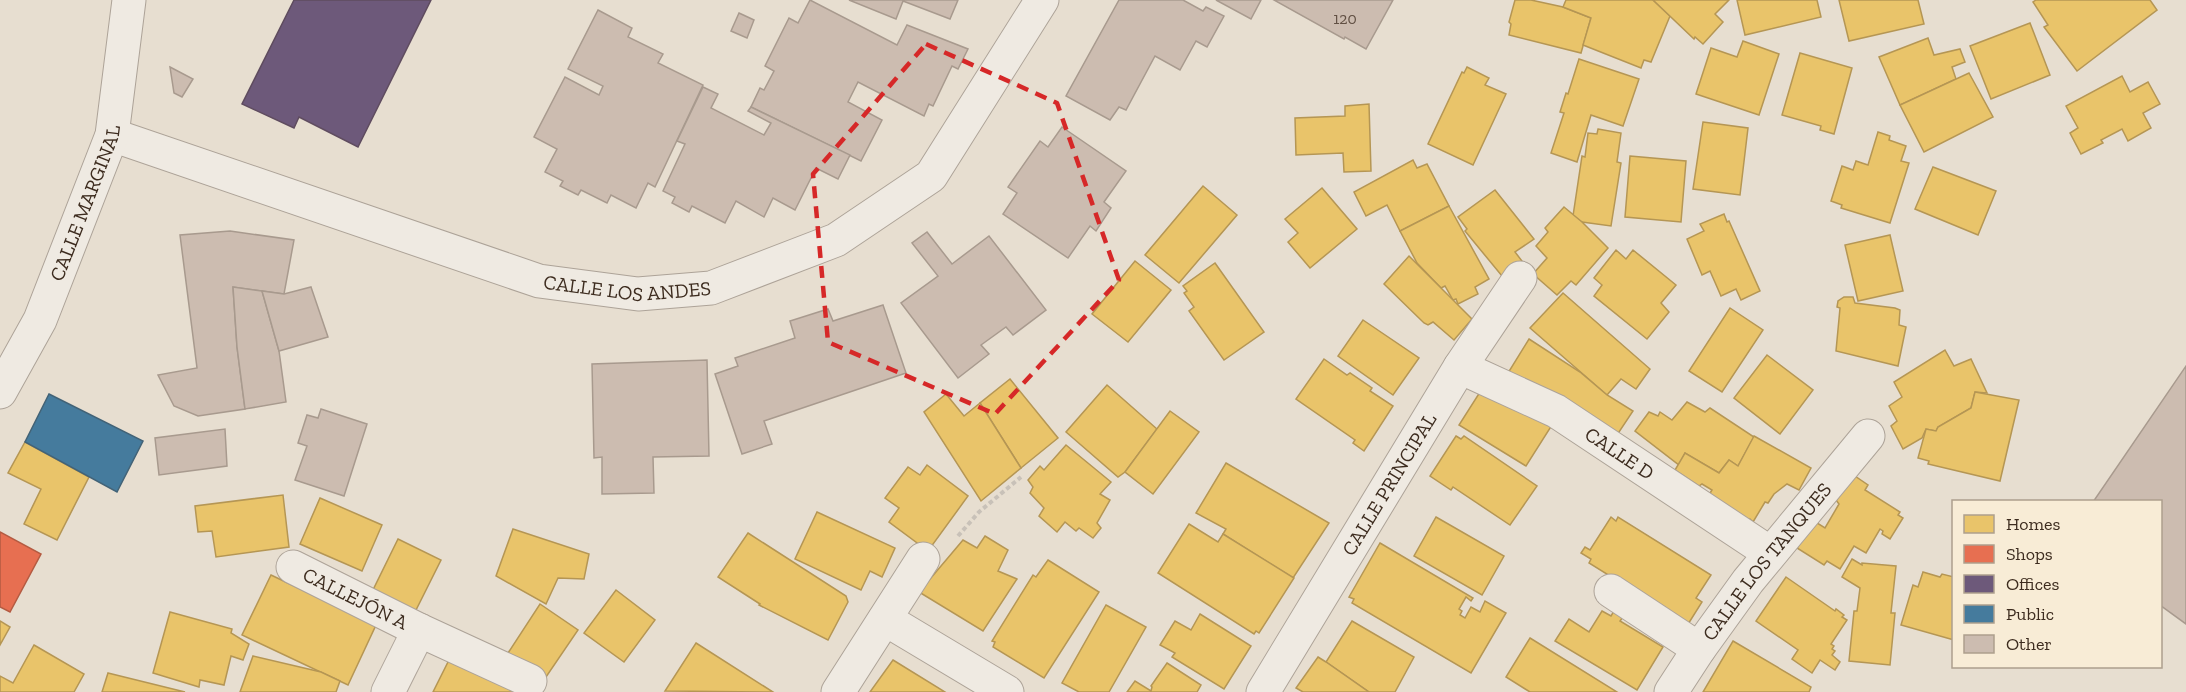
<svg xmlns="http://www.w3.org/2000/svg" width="2186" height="692" font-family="'Zilla Slab',serif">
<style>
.homes{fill:#e9c46a;stroke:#b59654;stroke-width:1.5}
.shops{fill:#e76f51;stroke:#b45b42;stroke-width:1.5}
.offices{fill:#6d597a;stroke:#5f4c5f;stroke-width:1.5}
.public{fill:#457b9d;stroke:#436377;stroke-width:1.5}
.building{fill:#ccbcb0;stroke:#a89a8e;stroke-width:1.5}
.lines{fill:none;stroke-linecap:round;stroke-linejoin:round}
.minor-casing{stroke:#ada398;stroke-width:35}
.path{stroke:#c8c1b8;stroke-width:4;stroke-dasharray:4.5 3;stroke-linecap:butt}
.minor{stroke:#efeae2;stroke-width:33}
.marked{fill:none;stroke:#d62828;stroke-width:4.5;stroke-dasharray:12 8;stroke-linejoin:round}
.labels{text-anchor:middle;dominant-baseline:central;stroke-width:6;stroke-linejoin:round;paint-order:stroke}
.number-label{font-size:16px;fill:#615043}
.street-label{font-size:20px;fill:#3d2c1f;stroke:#f8ecd6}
</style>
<rect width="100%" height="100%" fill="#e7ded0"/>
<!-- homes -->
<g class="homes">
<polygon points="1515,0 1531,0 1563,7 1591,18 1581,53 1509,35 1511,24 1509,22"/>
<polygon points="1566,0 1653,0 1670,16 1651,62 1644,60 1641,68 1583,45 1591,18 1563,7"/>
<polygon points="1653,0 1729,0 1715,14 1723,22 1703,44 1695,37 1694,39"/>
<polygon points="1737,0 1817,0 1821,17 1745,35"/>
<polygon points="1839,0 1918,0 1924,24 1849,41"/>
<polygon points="2036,0 2150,0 2157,10 2077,71 2044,27 2048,25 2033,2"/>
<polygon points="2030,23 2050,75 1991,99 1970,46"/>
<polygon points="1928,38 1934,55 1960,49 1965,62 1952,67 1956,79 1900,105 1879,57"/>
<polygon points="1743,41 1779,54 1759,115 1696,94 1711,48 1737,57"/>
<polygon points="1800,53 1852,68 1834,134 1820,130 1821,126 1782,115"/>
<polygon points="1579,59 1639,79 1623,126 1591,115 1577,162 1551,153 1564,113 1560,112 1566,93 1568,94"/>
<polygon points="1467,67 1489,78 1485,85 1506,94 1473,165 1428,144 1462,72 1464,73"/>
<polygon points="1969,73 1993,117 1924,152 1900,105"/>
<polygon points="2122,76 2130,92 2148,82 2160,104 2143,113 2151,128 2128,141 2122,129 2101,140 2103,143 2081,154 2070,133 2078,128 2066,106"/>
<polygon points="1369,104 1371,171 1344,172 1343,153 1296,155 1295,118 1345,116 1345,106"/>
<polygon points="1703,122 1748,128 1740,195 1693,189"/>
<polygon points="1598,129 1621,133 1617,162 1621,163 1611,226 1582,222 1573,216 1582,156 1585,157 1588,133 1597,134"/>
<polygon points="1878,132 1890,136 1889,140 1906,146 1901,161 1909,163 1890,223 1841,208 1842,205 1831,201 1842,166 1853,170 1856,161 1868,165"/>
<polygon points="1630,156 1686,161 1681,222 1625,217"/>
<polygon points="1413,160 1417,168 1427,164 1449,206 1400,231 1387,205 1366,216 1354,192"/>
<polygon points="1933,167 1996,191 1978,235 1915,209"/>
<polygon points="1203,186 1237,215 1179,283 1145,255"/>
<polygon points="1322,188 1357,229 1310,268 1288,242 1298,233 1285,219"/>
<polygon points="1495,190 1534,239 1515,252 1522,261 1502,276 1465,231 1467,229 1458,217"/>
<polygon points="1449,206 1489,279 1475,287 1478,294 1458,304 1456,299 1453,300 1445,286 1441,288 1417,263 1400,231"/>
<polygon points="1564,207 1582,222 1608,248 1576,285 1571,281 1557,295 1533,274 1547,258 1536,246 1548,232 1545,228"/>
<polygon points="1724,214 1727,222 1729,221 1760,291 1741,300 1736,289 1721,296 1710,271 1702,275 1687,239 1704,231 1700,224"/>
<polygon points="1890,235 1903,291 1858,301 1845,245"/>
<polygon points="1616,250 1626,259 1633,250 1676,285 1661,303 1669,312 1647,339 1594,296 1602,285 1594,278"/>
<polygon points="1409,256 1472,319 1454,340 1433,322 1428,325 1424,323 1384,284"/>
<polygon points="1135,261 1171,290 1128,342 1092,314"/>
<polygon points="1215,263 1264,332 1224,360 1189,311 1194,307 1184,293 1187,291 1183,286"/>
<polygon points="1563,293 1650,369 1636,389 1621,379 1607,395 1530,328"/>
<polygon points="1844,297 1853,297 1855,303 1895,308 1900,310 1899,325 1906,327 1898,366 1836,351 1840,308 1837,307 1838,301"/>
<polygon points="1730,308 1763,330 1722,392 1689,371"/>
<polygon points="1363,320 1419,358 1393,395 1338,356"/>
<polygon points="1529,339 1580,372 1607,395 1633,411 1615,438 1508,373"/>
<polygon points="1945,350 1954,366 1971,359 1987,393 1975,392 1971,408 1938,427 1936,431 1926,429 1922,438 1903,449 1891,426 1897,421 1889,406 1902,397 1894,382"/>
<polygon points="1767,355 1813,390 1780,434 1734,398"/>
<polygon points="1324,359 1347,375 1350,373 1372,388 1370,391 1393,406 1364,451 1353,443 1355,440 1296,399"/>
<polygon points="1010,379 1058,438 1021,468 980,403"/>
<polygon points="1487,381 1552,425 1526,466 1459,425"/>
<polygon points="1107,385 1157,429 1125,472 1118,477 1066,432"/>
<polygon points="1975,392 2019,400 2000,481 1928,464 1929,461 1918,458 1926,429 1936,431 1938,427 1971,408"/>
<polygon points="946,394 964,416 980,403 1021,468 981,501 924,412"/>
<polygon points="1687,402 1705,412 1710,408 1754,437 1738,466 1729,460 1719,473 1685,453 1679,465 1635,431 1649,412 1658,416 1660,412 1672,420"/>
<polygon points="1170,411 1199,432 1153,494 1125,472"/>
<polygon points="1456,436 1461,439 1464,436 1537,486 1510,525 1453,487 1451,490 1430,476"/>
<polygon points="1754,436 1811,468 1799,490 1787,484 1774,494 1768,503 1765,502 1753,522 1750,519 1748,524 1707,498 1712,490 1702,484 1699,486 1675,470 1685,453 1719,473 1729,460 1738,466"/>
<polygon points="25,442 89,477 57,540 24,524 41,489 8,473"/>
<polygon points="1066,445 1111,482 1100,494 1110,500 1097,523 1101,528 1093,538 1079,528 1076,531 1065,522 1057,532 1039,516 1044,508 1030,493 1033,487 1028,480 1040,466 1044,470"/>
<polygon points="1226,463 1329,523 1293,578 1223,534 1226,529 1196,513"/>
<polygon points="927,465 968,496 928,551 889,522 899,508 885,498 908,467 920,475"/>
<polygon points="1852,474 1868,485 1865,490 1900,512 1898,515 1903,518 1890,539 1882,534 1883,531 1880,529 1866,553 1854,546 1840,569 1827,561 1824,565 1797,548 1814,521 1825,528 1839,504 1836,500"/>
<polygon points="283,495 289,547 216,557 212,531 198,532 195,506"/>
<polygon points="320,498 382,525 362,571 300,544"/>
<polygon points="817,512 895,548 882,577 870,571 861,590 795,559"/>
<polygon points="1436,517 1504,556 1482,595 1414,556"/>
<polygon points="1611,517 1616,521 1618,517 1711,575 1696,598 1702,602 1685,629 1668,612 1589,563 1591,559 1581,553 1585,547 1590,550"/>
<polygon points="1189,524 1218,542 1223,534 1294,578 1259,633 1256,631 1254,634 1158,573"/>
<polygon points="513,529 589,554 584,579 558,578 546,604 496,576"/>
<polygon points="748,533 846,596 848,602 828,640 759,605 760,604 718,577"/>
<polygon points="985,536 1008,550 998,571 1017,579 983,631 919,592 963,540 977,548"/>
<polygon points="398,539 441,560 414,614 371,594"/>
<polygon points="1380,543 1473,598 1471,601 1466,597 1459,609 1462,611 1460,615 1465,618 1471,607 1480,612 1485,601 1506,613 1471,673 1352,603 1354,599 1349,597"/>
<polygon points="1852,559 1862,565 1862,563 1896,566 1891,613 1895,613 1890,665 1849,661 1854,611 1857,611 1860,588 1842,577"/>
<polygon points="1048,560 1099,592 1044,678 993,647 995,642 992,641 1033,575 1036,577"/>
<polygon points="1923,572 1940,577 1942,574 1954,577 1954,640 1901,625 1913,585 1918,587"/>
<polygon points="271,575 376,625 348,685 242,635"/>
<polygon points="1786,577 1835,611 1836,609 1844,615 1842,617 1847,620 1831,644 1834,646 1832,649 1835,651 1832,655 1840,662 1835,670 1820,660 1812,673 1792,659 1798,650 1756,621"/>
<polygon points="616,590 655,620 624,662 584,633"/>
<polygon points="540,604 578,630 546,677 508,653"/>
<polygon points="1106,605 1146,627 1109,692 1079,692 1062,683"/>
<polygon points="1602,611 1611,616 1614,611 1623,617 1620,621 1663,647 1637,690 1555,641 1569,619 1589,632"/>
<polygon points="170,612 232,629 231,633 249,644 243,660 231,656 224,685 200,680 199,687 153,673"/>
<polygon points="1200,614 1251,646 1224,689 1172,657 1175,653 1160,645 1175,621 1191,630"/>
<polygon points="0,621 10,627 0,645"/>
<polygon points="1352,621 1414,657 1395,692 1369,692 1326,662"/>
<polygon points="1530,638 1617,692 1530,692 1506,677"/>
<polygon points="1733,641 1811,687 1809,692 1703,692"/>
<polygon points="696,643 773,692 665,691"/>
<polygon points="34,645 84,674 74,692 0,692 0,676 13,683"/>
<polygon points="452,654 527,692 433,692"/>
<polygon points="253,656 321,672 340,681 336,692 240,692"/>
<polygon points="1318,657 1326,662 1369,692 1303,692 1296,688"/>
<polygon points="893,660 945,692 870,692"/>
<polygon points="1167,663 1201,685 1197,692 1127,692 1135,681 1151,691 1152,687 1151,686"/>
<polygon points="108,673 185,692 102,692"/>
</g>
<!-- shops -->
<polygon class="shops" points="0,532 41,554 10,612 0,607"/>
<!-- offices -->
<polygon class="offices" points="294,0 431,0 358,147 299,117 294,128 242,104"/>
<!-- public -->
<polygon class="public" points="49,394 143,441 117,492 25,442"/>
<!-- building -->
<g class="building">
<polygon points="810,0 897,45 907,25 968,49 958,69 952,66 933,106 929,104 924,116 858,82 848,102 882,120 861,161 751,107 760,88 764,90 774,71 765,66 789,18 798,23"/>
<polygon points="849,0 958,0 950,19 903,1 896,19"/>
<polygon points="1119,0 1183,0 1203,11 1206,7 1224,16 1207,47 1196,41 1180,70 1155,56 1126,110 1119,107 1110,120 1066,96"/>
<polygon points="1216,0 1261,0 1251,19"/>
<polygon points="1274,0 1393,0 1366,49 1345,37 1344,39"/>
<polygon points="598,10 632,28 628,37 663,54 658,63 703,85 655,187 648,183 636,208 611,195 607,203 581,190 578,195 560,186 563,181 545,172 557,149 534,137 565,77 599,95 603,86 568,69"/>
<polygon points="739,13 754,20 747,38 731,31"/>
<polygon points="170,67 193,79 182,97 174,93"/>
<polygon points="703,87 718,94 711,108 764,135 771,123 748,111 751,107 850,155 838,179 816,168 795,210 773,198 764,217 736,201 725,223 692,206 689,212 672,203 675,197 663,191 685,144 677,141"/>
<polygon points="1062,127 1126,171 1104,202 1111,208 1096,231 1090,226 1068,258 1003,214 1017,193 1008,187 1040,141 1048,147"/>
<polygon points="230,231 294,240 284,294 233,287 237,347 245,409 198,416 174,406 158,375 197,368 180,235"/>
<polygon points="927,232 952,264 989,236 1046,310 1013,335 1006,327 981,345 989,354 958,378 901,303 938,276 912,243"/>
<polygon points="233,287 262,291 279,351 286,402 245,409 237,347"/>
<polygon points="311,287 328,337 279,351 262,291 284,294"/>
<polygon points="883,305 906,373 764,421 772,444 742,454 715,374 738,366 735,358 795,338 790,321 828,309 833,321"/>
<polygon points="707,360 709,456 653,457 654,493 602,494 602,457 594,458 592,364"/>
<polygon points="2186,366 2186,624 2160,605 2160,502 2093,502"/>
<polygon points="321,409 367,424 344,496 295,480 307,446 298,443 307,415 318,418"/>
<polygon points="225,429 227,466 159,475 155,438"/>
</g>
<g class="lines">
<!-- minor casing -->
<g class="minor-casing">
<g id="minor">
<path id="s1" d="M112 135 539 281 638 294 711 288 836 240 931 176 1042 0"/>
<path id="s2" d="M1460 367 1556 411 1770 553"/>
<path id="s3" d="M0 392 40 320 112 135 129 0"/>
<path id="s4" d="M293 567 419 630 530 681"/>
<polyline points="1611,591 1699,649"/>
<polyline points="885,619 1007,692"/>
<polyline points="388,692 419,630"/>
<polyline points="838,692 923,559"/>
<path id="s5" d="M1263 692 1460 367 1520 278"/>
<path id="s6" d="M1671 692 1699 649 1748 581 1868 436"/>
</g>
</g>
<!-- path -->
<polyline class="path" points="958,536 979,512 1021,477"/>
<!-- minor -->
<use href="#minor" class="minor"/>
</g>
<!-- marked area -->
<path class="marked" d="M926 44 1057 103 1119 280 995 414 828 342 813 174Z"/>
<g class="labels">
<!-- number labels -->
<g class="number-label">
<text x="1345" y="18">120</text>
</g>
<!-- street labels -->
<g class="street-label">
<text stroke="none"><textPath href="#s3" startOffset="208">CALLE MARGINAL</textPath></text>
<text stroke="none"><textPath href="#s1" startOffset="540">CALLE LOS ANDES</textPath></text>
<text stroke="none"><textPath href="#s2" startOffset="182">CALLE D</textPath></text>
<text stroke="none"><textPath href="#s5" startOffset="243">CALLE PRINCIPAL</textPath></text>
<text stroke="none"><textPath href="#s6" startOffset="162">CALLE LOS TANQUES</textPath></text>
<text stroke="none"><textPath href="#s4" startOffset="70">CALLEJÓN A</textPath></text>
</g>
</g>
<!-- legend -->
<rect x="1952" y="500" width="210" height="168" fill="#f8ecd6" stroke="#ad9f8d" stroke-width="1.5"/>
<rect x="1964" y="515" width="30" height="18" fill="#e9c46a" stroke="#ad9f8d" stroke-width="1.5"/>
<text x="2006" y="530" font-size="18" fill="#3d2c1f">Homes</text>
<rect x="1964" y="545" width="30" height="18" fill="#e76f51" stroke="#ad9f8d" stroke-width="1.5"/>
<text x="2006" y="560" font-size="18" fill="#3d2c1f">Shops</text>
<rect x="1964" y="575" width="30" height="18" fill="#6d597a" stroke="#ad9f8d" stroke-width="1.5"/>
<text x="2006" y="590" font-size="18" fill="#3d2c1f">Offices</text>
<rect x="1964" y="605" width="30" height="18" fill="#457b9d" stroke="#ad9f8d" stroke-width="1.5"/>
<text x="2006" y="620" font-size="18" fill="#3d2c1f">Public</text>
<rect x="1964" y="635" width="30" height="18" fill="#ccbcb0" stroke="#ad9f8d" stroke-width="1.5"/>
<text x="2006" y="650" font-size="18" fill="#3d2c1f">Other</text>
</svg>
